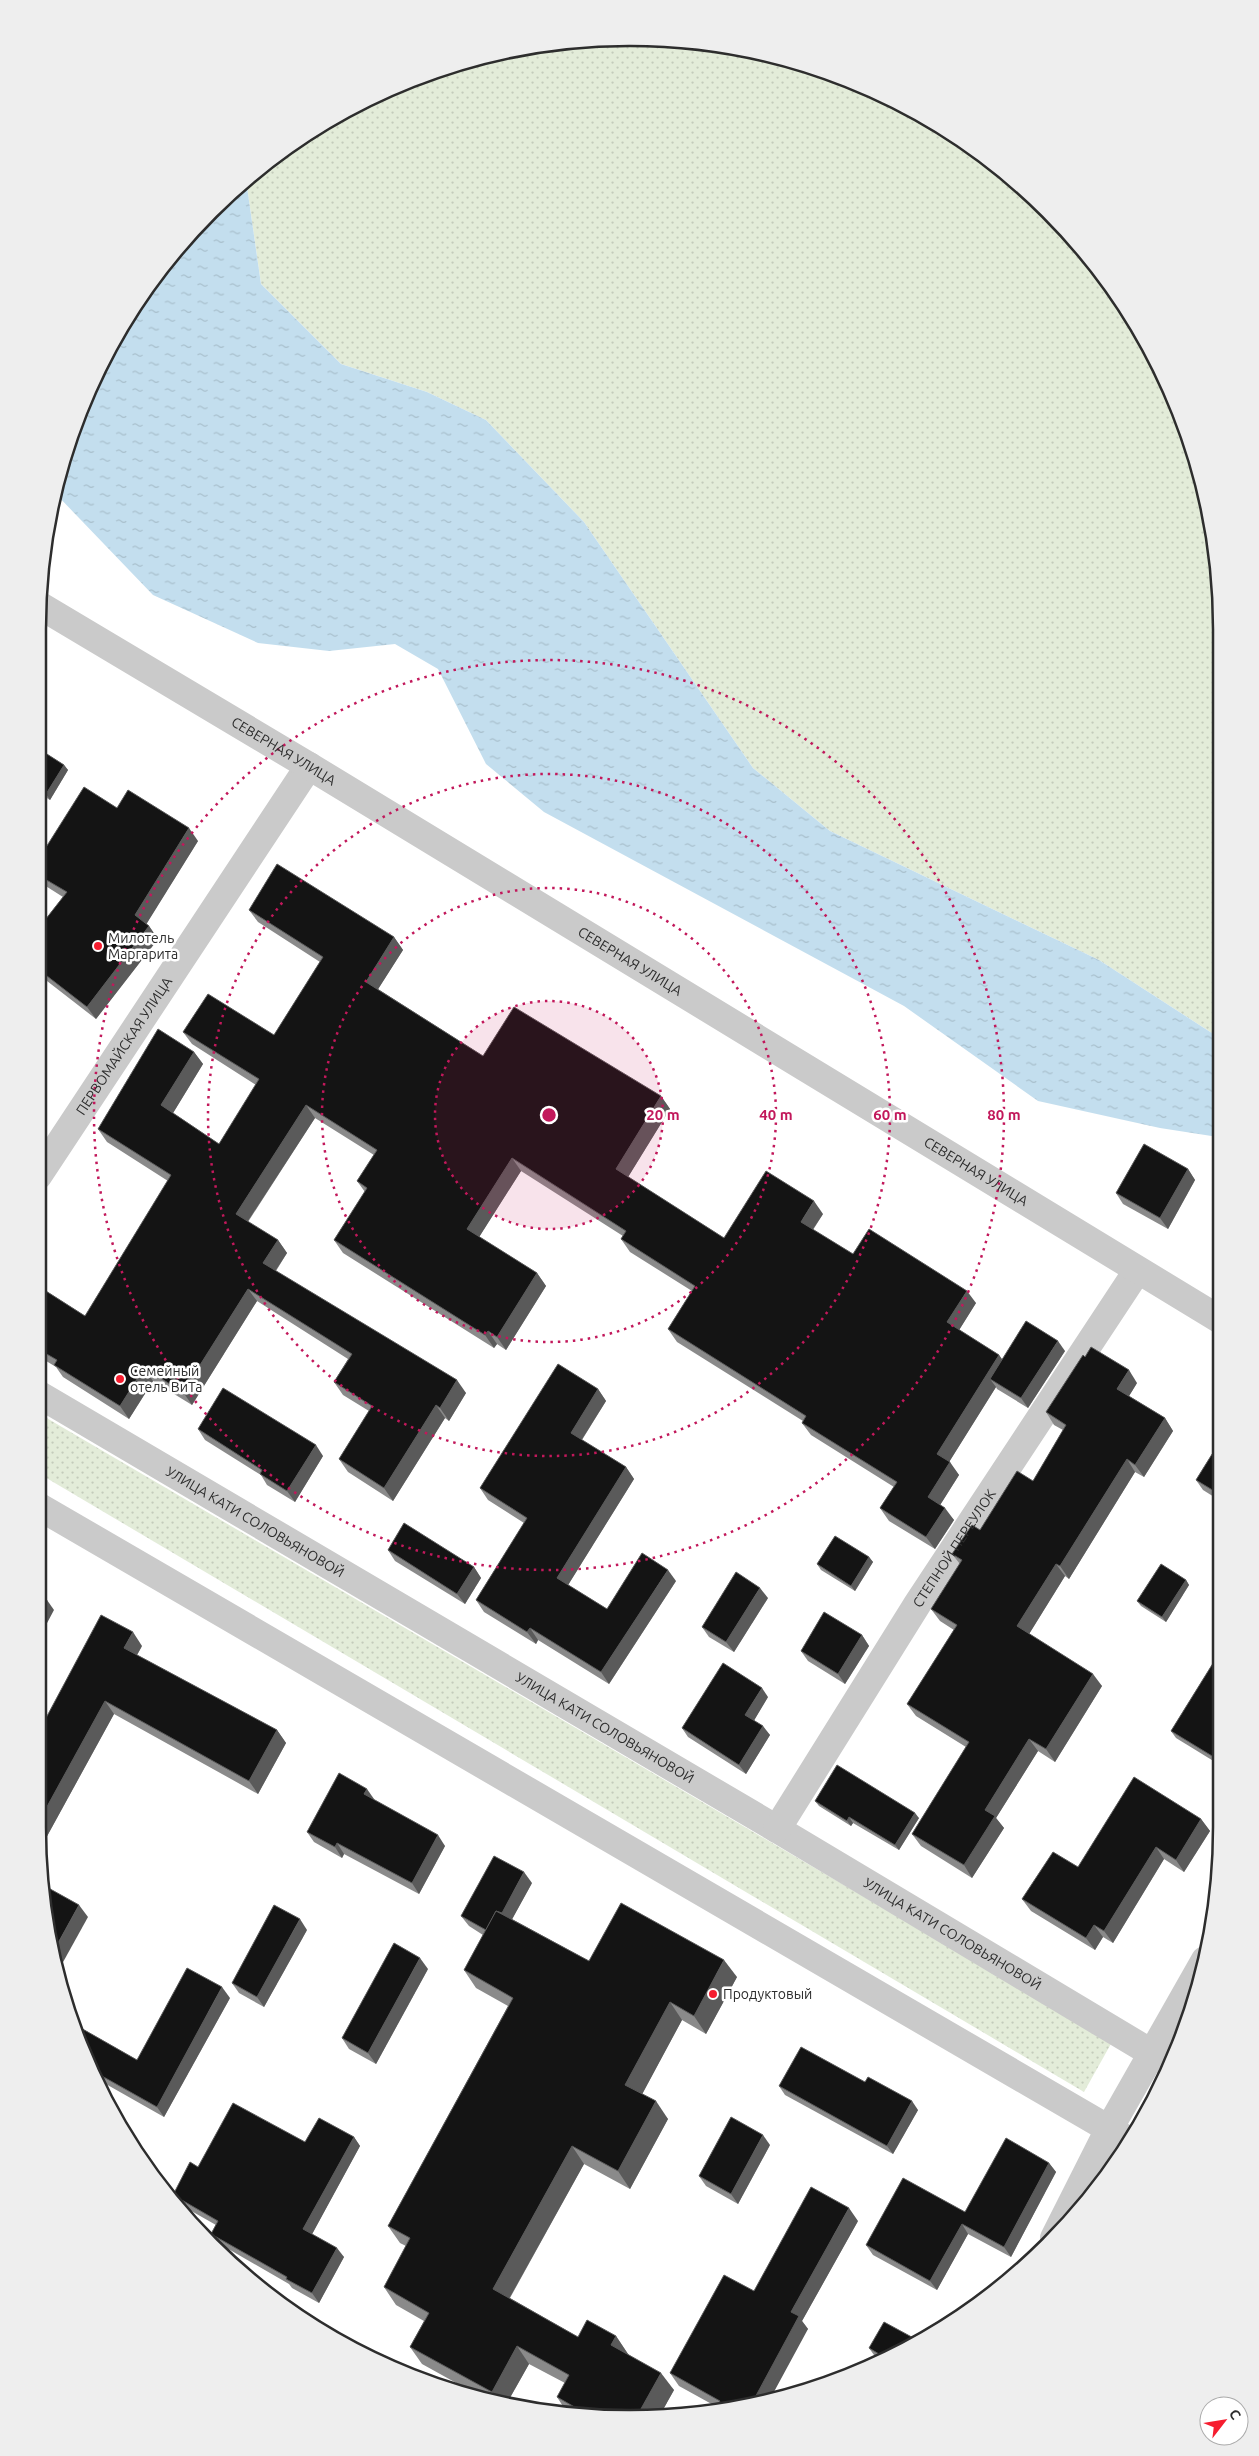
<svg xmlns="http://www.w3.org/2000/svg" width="1259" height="2456" font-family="Ubuntu,sans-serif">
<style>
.park{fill:url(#park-dots)}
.water{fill:url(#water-ripples)}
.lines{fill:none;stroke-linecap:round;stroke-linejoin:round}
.minor{stroke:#cacaca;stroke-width:28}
.tertiary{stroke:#cacaca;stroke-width:28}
.wall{fill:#8a8a8a}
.shaded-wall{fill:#5a5a5a}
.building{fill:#141414;stroke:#5a5a5a}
.ring{fill:none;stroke:#c2185b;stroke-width:2.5;stroke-dasharray:2.5 5}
.poi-dot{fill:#f61d2f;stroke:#fff;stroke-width:2}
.labels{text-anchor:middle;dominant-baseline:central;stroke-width:5;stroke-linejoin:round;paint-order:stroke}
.street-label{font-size:14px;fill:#2d2d2d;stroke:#fff}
.poi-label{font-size:14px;fill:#2d2d2d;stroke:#fff;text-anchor:start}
.rim{fill:none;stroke:#2d2d2d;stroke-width:2.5}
.centre{fill:#c2185b;stroke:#fff;stroke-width:2.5}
.ring-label{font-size:15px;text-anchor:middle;font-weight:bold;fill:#c2185b;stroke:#fff;stroke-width:5;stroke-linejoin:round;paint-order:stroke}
</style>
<defs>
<pattern id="park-dots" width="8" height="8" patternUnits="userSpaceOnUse" patternTransform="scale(1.25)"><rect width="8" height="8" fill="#e3ecd9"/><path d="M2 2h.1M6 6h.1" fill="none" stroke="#c3cbbb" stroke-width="1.8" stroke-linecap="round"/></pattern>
<pattern id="water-ripples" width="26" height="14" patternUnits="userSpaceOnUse" patternTransform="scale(1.25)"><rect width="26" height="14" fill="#c3deee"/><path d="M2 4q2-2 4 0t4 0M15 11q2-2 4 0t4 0" fill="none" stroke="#a8bfcc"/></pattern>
</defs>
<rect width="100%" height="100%" fill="#fff"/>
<!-- park -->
<g class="park">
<polygon points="668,39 783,58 892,99 1020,184 1122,300 1177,403 1216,552 1218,1037 1099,960 830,831 753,768 584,522 486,420 427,392 341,364 261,284 246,180 334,117 439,69 553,43"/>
<polygon points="38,1413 1112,2042 1084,2092 38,1473"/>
</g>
<!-- water -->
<polygon class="water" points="246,180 261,284 341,364 427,392 486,420 584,522 753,768 830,831 1099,960 1218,1037 1218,1137 1160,1128 1038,1101 904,1006 544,812 486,764 438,669 395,644 329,651 258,643 153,595 55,493 58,476 99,367 160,269"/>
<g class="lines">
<!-- minor -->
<g class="minor">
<path id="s1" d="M38 1176 309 766"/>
<path id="s2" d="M38 1394 777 1829 1170 2064"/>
<polyline points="38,1506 1128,2140"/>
<path id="s3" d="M777 1829 918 1603 1137 1271"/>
<polyline points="1054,2238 1109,2129 1205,1960"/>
</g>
<!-- tertiary -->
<path class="tertiary" id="s4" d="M39 605 309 766 1219 1319"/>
</g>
<!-- wall -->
<g class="wall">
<polygon points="39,749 64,765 68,770 50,800 39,793"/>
<polygon points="198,841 146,924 149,926 158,939 96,1019 38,974 38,929 63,897 41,883 38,880 38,860"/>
<polygon points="249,910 394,937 403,950 378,989 483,1056 661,1096 670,1109 628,1177 724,1238 823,1214 813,1230 853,1254 976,1303 959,1330 999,1355 1002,1359 1065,1351 1028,1408 997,1389 996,1387 949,1462 959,1475 940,1505 954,1520 935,1549 889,1521 880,1508 894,1487 811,1435 802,1423 803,1421 677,1342 668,1329 692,1291 630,1252 621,1239 623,1236 521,1171 479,1237 537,1273 546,1286 506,1350 497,1344 494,1348 343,1253 334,1240 365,1192 357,1181 374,1155 315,1118 248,1222 278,1240 287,1253 276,1271 466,1393 449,1421 445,1418 393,1501 348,1472 339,1459 369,1411 343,1395 334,1382 348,1359 257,1301 192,1405 153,1381 129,1419 63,1377 56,1367 38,1356 38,1282 43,1289 85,1316 168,1181 107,1142 98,1129 194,1052 203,1064 173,1113 219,1144 256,1085 192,1044 183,1032 274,1035 320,962 258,922"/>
<polygon points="1188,1169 1195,1180 1168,1229 1123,1204 1116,1193"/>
<polygon points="1137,1383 1129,1396 1165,1418 1173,1431 1144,1477 1135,1472 1069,1579 1065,1576 1029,1634 1102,1686 1055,1762 1038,1751 996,1818 1004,1828 972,1878 921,1846 912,1834 966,1747 916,1716 907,1704 954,1630 940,1621 931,1609 960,1564 952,1554 980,1530 1033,1481 1063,1430 1054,1425 1046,1412"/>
<polygon points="598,1389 606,1401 582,1440 626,1467 634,1479 568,1585 607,1609 676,1581 609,1684 538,1640 536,1644 484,1612 476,1600 524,1523 488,1500 480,1488"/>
<polygon points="198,1429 323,1456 295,1502 267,1485 261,1475 205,1440"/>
<polygon points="1219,1443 1219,1500 1203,1490 1196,1480"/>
<polygon points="388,1550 474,1567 481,1578 465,1604 395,1561"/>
<polygon points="869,1557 873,1562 855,1591 821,1570 817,1564"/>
<polygon points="1186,1580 1189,1585 1166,1622 1141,1606 1137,1601"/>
<polygon points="768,1598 734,1652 709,1637 702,1627"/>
<polygon points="862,1635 869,1646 845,1684 808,1661 801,1651"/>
<polygon points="142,1646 137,1655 277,1730 286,1743 258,1794 114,1714 40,1849 38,1826 46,1718"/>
<polygon points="1220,1652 1220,1765 1176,1738 1171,1731"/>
<polygon points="768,1697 754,1720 770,1735 746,1774 688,1737 682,1728"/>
<polygon points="374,1799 374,1800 445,1846 419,1894 344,1854 342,1858 314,1842 307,1832"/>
<polygon points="815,1801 919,1818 899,1850 853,1823 851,1826 819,1806"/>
<polygon points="1201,1819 1210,1831 1184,1872 1164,1859 1113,1943 1103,1937 1095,1950 1031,1911 1022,1899 1078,1867"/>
<polygon points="532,1883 512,1919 589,1961 737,1977 706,2034 682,2020 642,2094 668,2119 630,2189 584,2164 510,2298 578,2337 616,2336 628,2354 674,2390 660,2415 590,2417 568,2414 557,2397 565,2383 529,2364 507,2403 487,2400 422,2364 410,2347 424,2321 396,2305 384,2287 406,2246 400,2243 388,2226 508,2006 476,1988 464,1970 483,1935 469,1926 461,1916"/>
<polygon points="307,1930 264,2007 239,1993 232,1983"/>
<polygon points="428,1969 376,2064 349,2049 342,2038"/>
<polygon points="230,1998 164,2117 97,2079 72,2023 137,2060"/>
<polygon points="779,2086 918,2110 893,2154 785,2095"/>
<polygon points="354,2137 360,2146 312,2234 344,2257 319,2303 292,2288 289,2284 218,2243 211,2234 216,2225 179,2204 173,2195 198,2167"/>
<polygon points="770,2145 738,2204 706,2186 699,2176"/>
<polygon points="1049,2163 1056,2172 1011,2257 968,2234 937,2290 873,2255 866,2245 965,2212"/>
<polygon points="858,2221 802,2321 808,2329 717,2407 679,2386 670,2373 754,2291"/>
<polygon points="869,2348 891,2358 879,2362"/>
</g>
<!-- shaded-wall -->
<g class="shaded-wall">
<polygon points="64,765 68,770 50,800 46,794"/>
<polygon points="189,828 198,841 144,928 135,915"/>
<polygon points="149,926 158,939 96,1019 87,1007"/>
<polygon points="394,937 403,950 375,994 366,982"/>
<polygon points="194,1052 203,1064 170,1118 161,1105"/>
<polygon points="661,1096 670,1109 625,1182 616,1169"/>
<polygon points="306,1105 315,1118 244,1227 236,1214"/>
<polygon points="512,1158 521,1171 476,1242 467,1229"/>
<polygon points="1188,1169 1195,1180 1168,1229 1160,1218"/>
<polygon points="814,1201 823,1214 809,1235 801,1222"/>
<polygon points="278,1240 287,1253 272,1276 263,1263"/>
<polygon points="537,1273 546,1286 506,1350 497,1337"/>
<polygon points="38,1282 46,1294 38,1288"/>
<polygon points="248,1289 257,1301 192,1405 183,1392"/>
<polygon points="967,1291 976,1303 956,1335 947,1322"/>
<polygon points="488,1331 497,1344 494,1348 485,1335"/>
<polygon points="1058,1341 1065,1351 1028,1408 1021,1398"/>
<polygon points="999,1355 1008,1368 990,1379 996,1387 946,1467 937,1454"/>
<polygon points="144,1368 153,1381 129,1419 120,1406"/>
<polygon points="1129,1370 1137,1383 1126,1401 1117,1389"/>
<polygon points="457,1380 466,1393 449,1421 440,1408"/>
<polygon points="598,1389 606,1401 579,1444 571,1433"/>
<polygon points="436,1405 445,1418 393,1501 384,1488"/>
<polygon points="1165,1418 1173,1431 1144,1477 1135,1465"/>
<polygon points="316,1445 323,1456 295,1502 287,1491"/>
<polygon points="1127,1459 1135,1472 1069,1579 1060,1566"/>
<polygon points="950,1462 959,1475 937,1510 928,1497"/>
<polygon points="626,1467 634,1479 565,1590 557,1578"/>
<polygon points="945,1508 954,1520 935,1549 926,1537"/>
<polygon points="869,1557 873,1562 855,1591 851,1586"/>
<polygon points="1056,1564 1065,1576 1026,1639 1017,1626"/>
<polygon points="474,1567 481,1578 465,1604 457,1594"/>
<polygon points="668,1570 676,1581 609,1684 601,1672"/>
<polygon points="1186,1580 1189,1585 1166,1622 1162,1617"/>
<polygon points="760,1588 768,1598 734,1652 726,1642"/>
<polygon points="47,1600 54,1610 38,1640 38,1616"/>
<polygon points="530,1628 538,1640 536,1644 527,1632"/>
<polygon points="133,1632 142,1646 133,1662 124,1648"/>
<polygon points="862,1635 869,1646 845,1684 838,1674"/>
<polygon points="1093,1674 1102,1686 1055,1762 1046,1749"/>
<polygon points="762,1688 768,1697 752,1724 745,1715"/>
<polygon points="105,1701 114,1714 40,1849 38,1823"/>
<polygon points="763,1726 770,1735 746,1774 739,1765"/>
<polygon points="277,1730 286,1743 258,1794 249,1781"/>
<polygon points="1029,1739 1038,1751 996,1818 1004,1828 972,1878 964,1865 985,1810"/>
<polygon points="1220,1755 1220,1764 1217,1759"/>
<polygon points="367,1789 374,1799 371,1805 364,1794"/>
<polygon points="915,1813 919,1818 899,1850 895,1845"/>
<polygon points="849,1817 853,1823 851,1826 847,1821"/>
<polygon points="1201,1819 1210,1831 1184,1872 1176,1860"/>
<polygon points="438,1835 445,1846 419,1894 412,1883"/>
<polygon points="337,1843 344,1854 342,1858 335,1847"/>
<polygon points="1156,1847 1164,1859 1113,1943 1104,1931"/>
<polygon points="524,1872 532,1883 499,1943 491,1933"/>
<polygon points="79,1905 88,1917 57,1973 52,1954"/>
<polygon points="300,1919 307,1930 264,2007 257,1997"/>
<polygon points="1094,1925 1103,1937 1095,1950 1086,1938"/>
<polygon points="420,1958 428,1969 376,2064 368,2053"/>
<polygon points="724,1960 737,1977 706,2034 694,2016"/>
<polygon points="222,1987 230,1998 164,2117 157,2107"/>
<polygon points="670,2002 682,2020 638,2102 625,2085"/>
<polygon points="656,2101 668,2119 630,2189 618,2171"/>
<polygon points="912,2101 918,2110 893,2154 887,2146"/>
<polygon points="763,2135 770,2145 738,2204 731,2194"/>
<polygon points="354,2137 360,2146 310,2238 303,2229"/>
<polygon points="572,2146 584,2164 505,2306 493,2289"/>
<polygon points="1049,2163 1056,2172 1011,2257 1004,2247"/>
<polygon points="849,2208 858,2221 802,2321 808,2329 769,2401 751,2405 791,2312"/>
<polygon points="962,2224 968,2234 937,2290 930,2281"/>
<polygon points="337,2248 344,2257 319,2303 312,2293"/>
<polygon points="616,2336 628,2354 623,2363 611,2345"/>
<polygon points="517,2346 529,2364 507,2403 499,2402 492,2392"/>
<polygon points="661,2373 674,2390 660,2415 637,2416"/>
</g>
<!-- building -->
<g class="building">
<polygon points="39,749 64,765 46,794 39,790"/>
<polygon points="84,787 117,808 128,790 189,828 135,915 149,926 87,1007 38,969 38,929 67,892 38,875 38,860"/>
<polygon points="277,864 394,937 366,982 483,1056 514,1007 661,1096 616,1169 724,1238 766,1171 814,1201 801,1222 853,1254 869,1229 967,1291 947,1322 999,1355 937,1454 950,1462 928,1497 945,1508 926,1537 880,1508 897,1482 802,1423 806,1416 668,1329 695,1286 621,1239 626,1231 512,1158 467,1229 537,1273 497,1337 488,1331 485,1335 334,1240 367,1188 357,1181 377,1150 306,1105 236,1214 278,1240 263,1263 457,1380 440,1408 436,1405 384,1488 339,1459 372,1406 334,1382 352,1354 248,1289 183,1392 144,1368 120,1406 54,1365 57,1360 38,1349 38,1286 85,1316 171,1175 98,1129 158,1029 194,1052 161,1105 219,1144 259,1079 183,1032 208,994 274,1035 323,957 249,910"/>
<polygon points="1144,1144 1188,1169 1160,1218 1116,1193"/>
<polygon points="1026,1321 1058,1341 1021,1398 990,1379"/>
<polygon points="1091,1347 1129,1370 1117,1389 1165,1418 1135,1465 1127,1459 1060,1566 1056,1564 1017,1626 1093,1674 1046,1749 1029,1739 985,1810 995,1816 964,1865 912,1834 969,1742 907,1704 957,1625 931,1609 962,1560 952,1554 972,1525 980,1530 1017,1471 1033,1481 1066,1425 1046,1412 1083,1355 1085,1357"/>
<polygon points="558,1364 598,1389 571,1433 626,1467 557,1578 607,1609 642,1553 668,1570 601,1672 530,1628 527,1632 476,1600 527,1518 480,1488"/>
<polygon points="223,1388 316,1445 287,1491 260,1474 262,1470 198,1429"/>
<polygon points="1219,1443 1219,1494 1196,1480"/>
<polygon points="404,1523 474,1567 457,1594 388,1550"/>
<polygon points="835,1536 869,1557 851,1586 817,1564"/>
<polygon points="1161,1564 1186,1580 1162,1617 1137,1601"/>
<polygon points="736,1572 760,1588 726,1642 702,1627"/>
<polygon points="38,1595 47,1600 38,1616"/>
<polygon points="824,1612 862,1635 838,1674 801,1651"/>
<polygon points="101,1615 133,1632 124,1648 277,1730 249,1781 105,1701 38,1823 38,1714 46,1718"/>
<polygon points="1220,1652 1220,1755 1217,1759 1171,1731"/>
<polygon points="723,1663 762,1688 745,1715 763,1726 739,1765 682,1728"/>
<polygon points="837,1765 915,1813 895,1845 849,1817 847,1821 815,1801"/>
<polygon points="339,1773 367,1789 364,1794 438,1835 412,1883 337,1843 335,1847 307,1832"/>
<polygon points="1134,1777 1201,1819 1176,1860 1156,1847 1104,1931 1094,1925 1086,1938 1022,1899 1053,1852 1078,1867"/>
<polygon points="494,1856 524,1872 502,1913 496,1911 486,1930 461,1916"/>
<polygon points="43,1885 79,1905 52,1954 49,1942"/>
<polygon points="621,1903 724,1960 694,2016 670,2002 625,2085 656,2101 618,2171 572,2146 493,2289 578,2337 587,2320 616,2336 611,2345 661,2373 637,2416 592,2417 557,2397 569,2375 517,2346 492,2392 410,2347 429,2313 384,2287 410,2238 388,2226 513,1998 464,1970 496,1911 589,1961"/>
<polygon points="274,1905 300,1919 257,1997 232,1983"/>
<polygon points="394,1943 420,1958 368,2053 342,2038"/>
<polygon points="187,1968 222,1987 157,2107 93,2071 72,2023 137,2060"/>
<polygon points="801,2047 865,2082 868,2077 912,2101 887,2146 779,2086"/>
<polygon points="233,2103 305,2142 319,2118 354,2137 303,2229 337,2248 312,2293 286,2279 287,2277 211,2234 218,2221 173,2195 190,2162 198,2167"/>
<polygon points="731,2117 763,2135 731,2194 699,2176"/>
<polygon points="1006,2138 1049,2163 1004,2247 962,2224 930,2281 866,2245 903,2178 965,2212"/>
<polygon points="811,2187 849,2208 791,2312 799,2316 751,2405 714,2412 720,2401 670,2373 724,2275 754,2291"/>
<polygon points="884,2322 919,2341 891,2358 881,2361 884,2357 869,2348"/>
</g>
<!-- distance rings -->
<circle cx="549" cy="1115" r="114" fill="#c2185b" fill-opacity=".12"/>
<g class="ring">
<circle cx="549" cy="1115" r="114"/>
<circle cx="549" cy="1115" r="227"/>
<circle cx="549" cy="1115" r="341"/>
<circle cx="549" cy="1115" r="455"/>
</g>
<!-- markers -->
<g class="poi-dot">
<circle cx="98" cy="946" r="5"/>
<circle cx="120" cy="1379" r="5"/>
<circle cx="713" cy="1994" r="5"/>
</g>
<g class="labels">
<!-- street labels -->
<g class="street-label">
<text stroke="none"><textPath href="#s4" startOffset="285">СЕВЕРНАЯ УЛИЦА</textPath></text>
<text stroke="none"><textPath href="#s4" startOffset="690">СЕВЕРНАЯ УЛИЦА</textPath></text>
<text stroke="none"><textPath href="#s1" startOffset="156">ПЕРВОМАЙСКАЯ УЛИЦА</textPath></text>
<text stroke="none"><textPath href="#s4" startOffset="1095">СЕВЕРНАЯ УЛИЦА</textPath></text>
<text stroke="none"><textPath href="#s2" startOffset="252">УЛИЦА КАТИ СОЛОВЬЯНОВОЙ</textPath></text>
<text stroke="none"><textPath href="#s3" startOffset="332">СТЕПНОЙ ПЕРЕУЛОК</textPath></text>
<text stroke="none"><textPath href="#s2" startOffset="658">УЛИЦА КАТИ СОЛОВЬЯНОВОЙ</textPath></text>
<text stroke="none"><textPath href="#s2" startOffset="1062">УЛИЦА КАТИ СОЛОВЬЯНОВОЙ</textPath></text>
</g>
<!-- poi labels -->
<g class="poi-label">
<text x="108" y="938">Милотель<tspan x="108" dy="16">Маргарита</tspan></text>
<text x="130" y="1371">Семейный<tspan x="130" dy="16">отель ВиТа</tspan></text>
<text x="723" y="1994">Продуктовый</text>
</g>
</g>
<!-- crop -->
<path d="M0 0H1259V2456H0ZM629 46H630A583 583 0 0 1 1213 629V1827A583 583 0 0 1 630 2410H629A583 583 0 0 1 46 1827V629A583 583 0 0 1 629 46Z" fill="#eee" fill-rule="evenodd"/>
<path class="rim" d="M629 46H630A583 583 0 0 1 1213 629V1827A583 583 0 0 1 630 2410H629A583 583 0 0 1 46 1827V629A583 583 0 0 1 629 46Z"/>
<circle cx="549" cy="1115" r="8" class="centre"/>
<g class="ring-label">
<text x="663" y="1120">20 m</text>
<text x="776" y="1120">40 m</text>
<text x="890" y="1120">60 m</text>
<text x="1004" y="1120">80 m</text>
</g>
<!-- north arrow -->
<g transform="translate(1224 2421) rotate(59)"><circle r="24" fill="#ffffff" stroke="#ababab"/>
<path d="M0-4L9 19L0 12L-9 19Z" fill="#f61d2f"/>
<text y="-8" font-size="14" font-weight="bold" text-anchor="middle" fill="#2d2d2d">С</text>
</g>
</svg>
